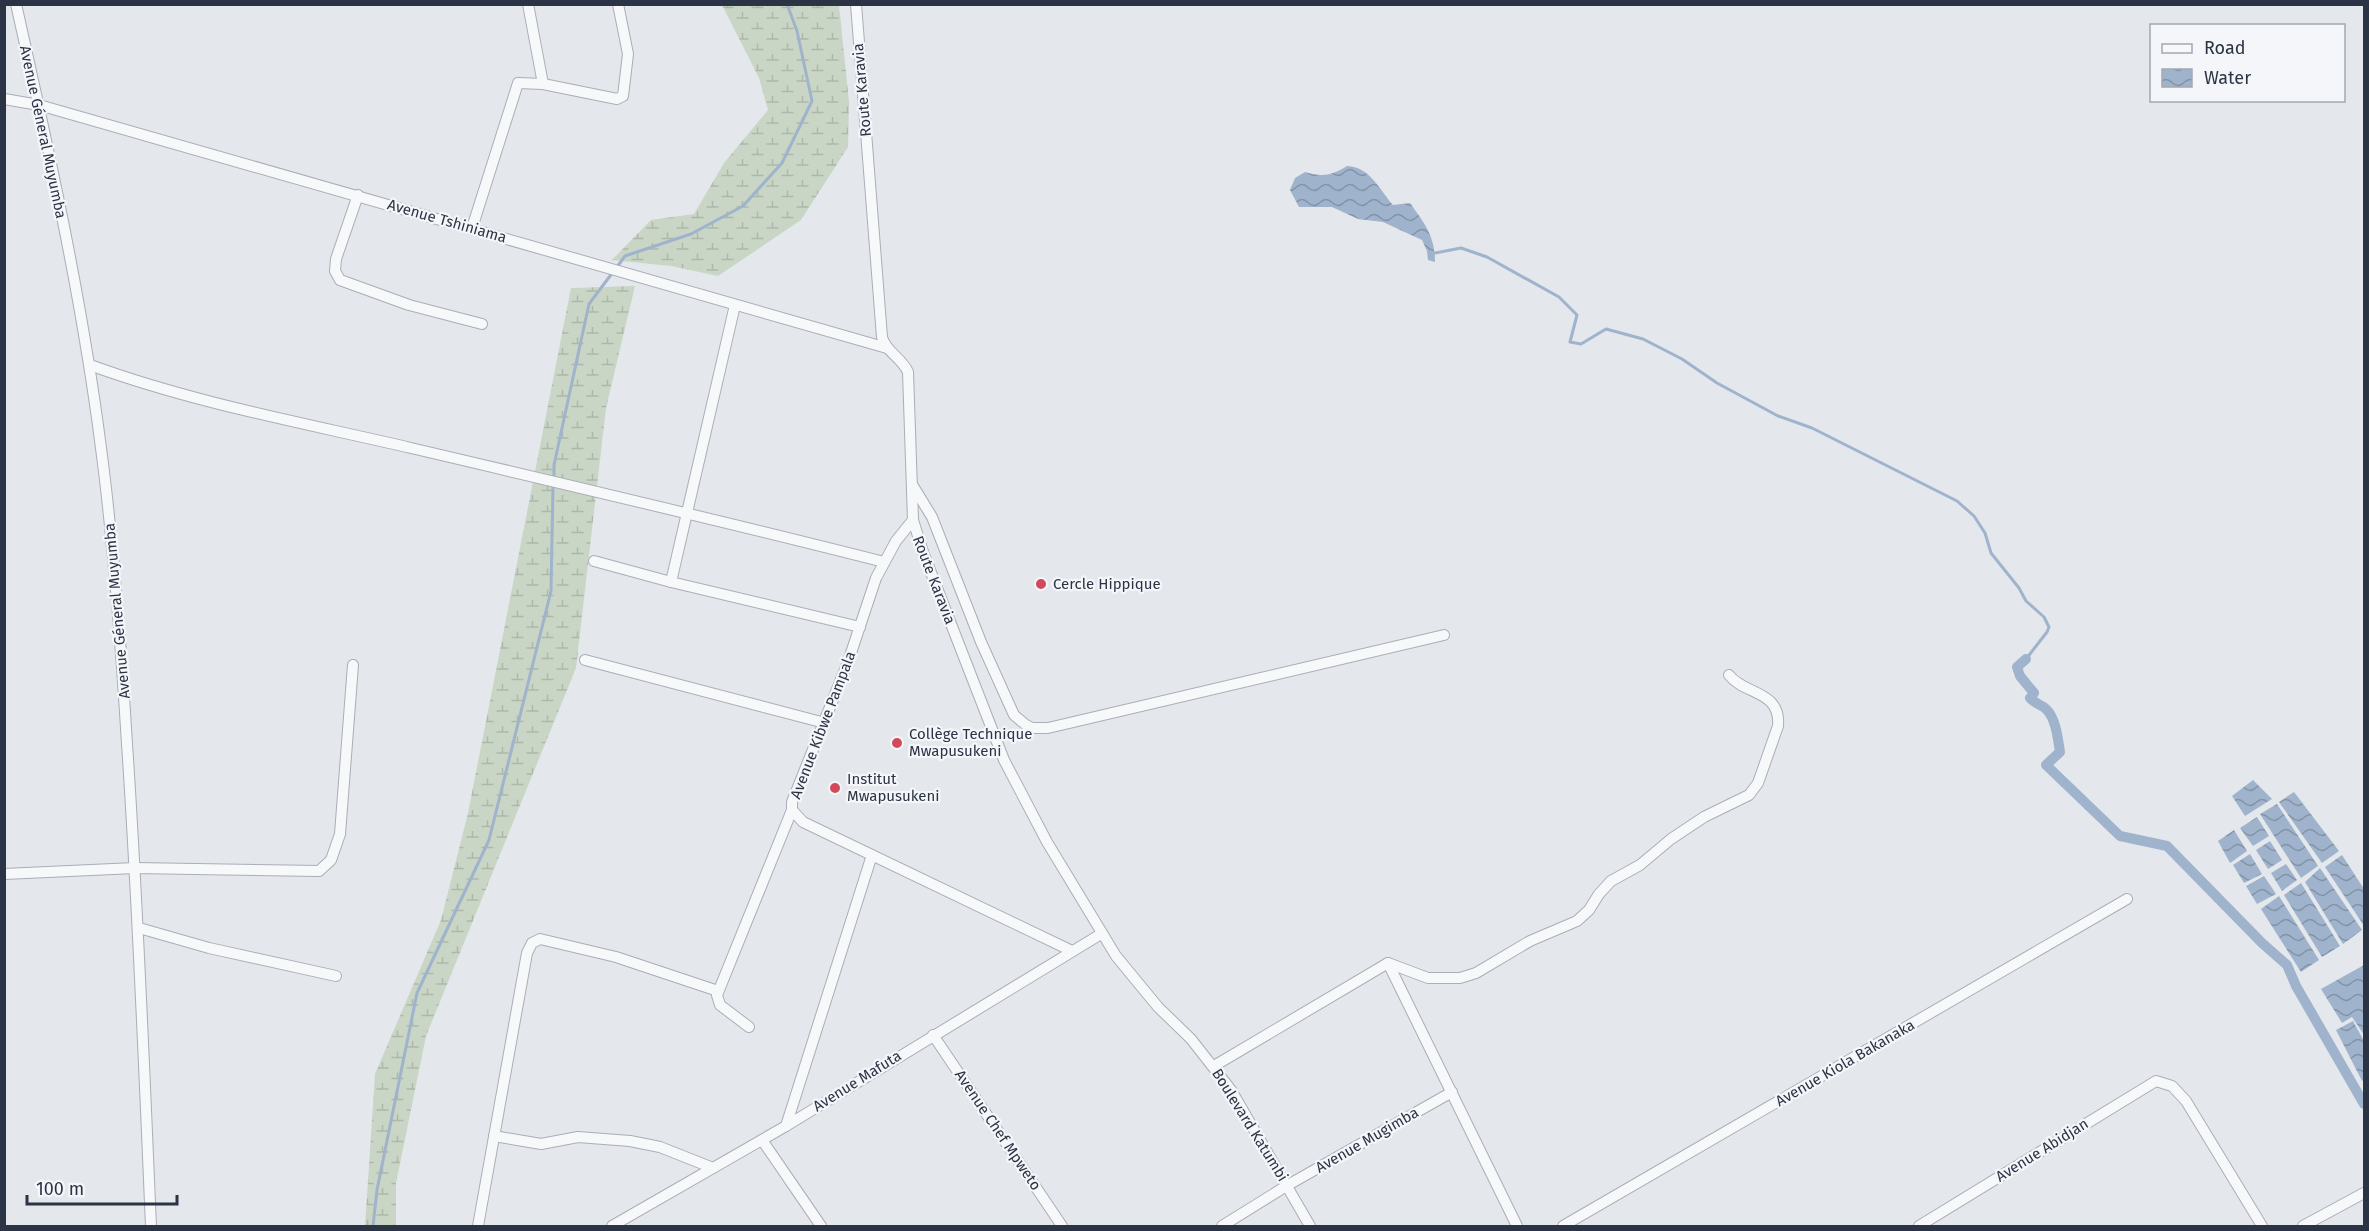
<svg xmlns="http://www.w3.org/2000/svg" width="2369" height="1231" font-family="'Fira Sans',sans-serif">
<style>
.wetland{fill:url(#wetland-marsh)}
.water{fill:url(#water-waves)}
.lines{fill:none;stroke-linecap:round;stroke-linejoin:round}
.stream{stroke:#9fb4cc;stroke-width:3}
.canal{stroke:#9fb4cc;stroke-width:10}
.minor-casing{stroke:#a9aeb7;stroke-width:12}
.minor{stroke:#f7f8fa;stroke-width:10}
.poi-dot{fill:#d1495b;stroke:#f4f6f9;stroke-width:2}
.labels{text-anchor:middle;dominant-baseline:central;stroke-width:4.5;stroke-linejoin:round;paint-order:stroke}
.street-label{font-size:15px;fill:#2b3445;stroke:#f4f6f9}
.poi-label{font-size:15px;fill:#2b3445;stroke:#f4f6f9;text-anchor:start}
</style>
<defs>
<pattern id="wetland-marsh" width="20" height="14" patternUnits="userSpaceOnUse" patternTransform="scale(1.5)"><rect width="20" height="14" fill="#c9d6c5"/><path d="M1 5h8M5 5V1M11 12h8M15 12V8" fill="none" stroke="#adb8ab"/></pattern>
<pattern id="water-waves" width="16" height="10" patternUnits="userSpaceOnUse" patternTransform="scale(1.5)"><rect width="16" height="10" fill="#9fb4cc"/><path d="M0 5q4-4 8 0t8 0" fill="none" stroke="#8293a7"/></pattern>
</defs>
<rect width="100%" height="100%" fill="#e4e7ec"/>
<!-- wetland -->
<g class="wetland">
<polygon points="722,5 839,5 849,102 848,147 801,220 718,276 671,266 612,260 651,220 694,214 724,163 768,110 759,78"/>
<polygon points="635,286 606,408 576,668 426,1036 396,1183 396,1226 365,1226 375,1074 441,920 468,813 571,288"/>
</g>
<!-- water -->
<g class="water">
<path d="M1347 166C1370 167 1379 189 1393 205L1410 203C1425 224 1435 236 1435 262L1428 260 1427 251 1422 240 1383 222 1358 219 1332 207H1299L1290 190 1295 178 1305 172C1322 177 1331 176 1347 166Z"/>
<polygon points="2253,780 2272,799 2245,816 2232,796"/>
<polygon points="2294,792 2339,851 2322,863 2279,802"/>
<polygon points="2277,804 2318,866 2301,878 2260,814"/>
<polygon points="2257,817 2269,836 2253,846 2240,828"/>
<polygon points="2234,830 2247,851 2230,863 2218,841"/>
<polygon points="2270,841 2282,860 2268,869 2256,850"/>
<polygon points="2250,854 2262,874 2244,883 2233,865"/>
<polygon points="2342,855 2364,889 2364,926 2325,867"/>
<polygon points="2286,864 2297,880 2282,891 2271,873"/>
<polygon points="2320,868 2362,930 2343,944 2305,882"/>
<polygon points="2264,876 2276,894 2257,904 2246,886"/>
<polygon points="2301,883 2340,946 2322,957 2284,895"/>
<polygon points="2279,896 2319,960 2301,972 2261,909"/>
<polygon points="2364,965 2364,1035 2352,1017 2342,1023 2321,989"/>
<polygon points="2353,1021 2364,1041 2364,1079 2362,1081 2336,1030"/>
</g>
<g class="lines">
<!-- stream -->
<g class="stream">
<polyline points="1435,253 1461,248 1487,257 1559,297 1577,315 1570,342 1581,344 1606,329 1643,339 1682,359 1717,383 1778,416 1812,428 1957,501 1974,516 1985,533 1991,553 2019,588 2026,601 2044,617 2049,627 2047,632 2026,659"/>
<polyline points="617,267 625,256 691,234 743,206 782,163 812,101 797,31 787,4"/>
<polyline points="554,478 554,465 589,304 613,272"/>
<polyline points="373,1226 377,1190 417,993 489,840 551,591 553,485"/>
</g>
<!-- canal -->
<path class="canal" d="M2026 659 2017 667 2020 676 2034 693 2030 698C2035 704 2041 704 2046 709 2056 718 2058 740 2060 752L2046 765 2120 836 2167 846 2262 943 2287 965 2296 986 2364 1104"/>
<!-- minor casing -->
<g class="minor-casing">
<g id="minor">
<path d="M16 4C49 151 82 299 101 448 114 546 121 645 127 744 138 905 144 1066 151 1226"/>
<polyline points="528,4 543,84"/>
<path d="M856 4 882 337C885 351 902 358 908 372L913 520 923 552 1004 760 1047 842 1116 956 1158 1007 1191 1039 1231 1090 1310 1226"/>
<polyline points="4,99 39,105 887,348"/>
<polyline points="358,195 336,259 335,271 340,280 409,305 482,324"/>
<polyline points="472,228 518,83 543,84 617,99 623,96 628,54 618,4"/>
<path d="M90 365C194 403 304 423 411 448 569 485 727 522 884 562"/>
<polyline points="913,486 932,517 981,642 1014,715 1026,725 1032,728 1048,728 1444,635"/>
<polyline points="913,520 896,541 876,578 848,662 792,802 792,810 803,822 1072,951"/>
<polyline points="594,561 671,582 860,627"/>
<polyline points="671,582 735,305"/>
<polyline points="585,660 825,723"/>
<polyline points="4,874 135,868 319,871 331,860 340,834 353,665"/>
<polyline points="139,928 209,948 336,976"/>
<polyline points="1388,963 1517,1226"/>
<polyline points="749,1027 720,1005 717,995 792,810"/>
<polyline points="933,1035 1062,1226"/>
<path d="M1214 1066 1388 963 1428 978H1460L1476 973 1530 941 1577 921 1589 910 1599 894 1611 881 1640 865 1671 839 1704 817 1749 795 1758 783 1778 726C1781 690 1744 695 1729 675"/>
<polyline points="786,1126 872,855"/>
<polyline points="494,1136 541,1144 578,1137 630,1141 660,1147 713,1168"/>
<polyline points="762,1140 821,1226"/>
<polyline points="478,1226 527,953 532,943 540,939 616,957 718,991"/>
<polyline points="612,1226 786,1126 1101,934"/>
<polyline points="1222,1226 1288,1185 1452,1092"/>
<polyline points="1563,1226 2127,899"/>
<polyline points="1919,1226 2156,1081 2172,1086 2186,1101 2262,1226"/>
<polyline points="2303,1226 2364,1193"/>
</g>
</g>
<!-- minor -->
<use href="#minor" class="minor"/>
</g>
<!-- markers -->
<g class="poi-dot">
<circle cx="1041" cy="584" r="6"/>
<circle cx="897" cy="743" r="6"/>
<circle cx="835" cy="788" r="6"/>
</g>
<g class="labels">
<!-- street labels -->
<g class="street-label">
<text transform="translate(862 90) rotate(-95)">Route Karavia</text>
<text transform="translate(43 132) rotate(78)">Avenue Géneral Muyumba</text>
<text transform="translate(447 221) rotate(16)">Avenue Tshiniama</text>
<text transform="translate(934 580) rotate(69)">Route Karavia</text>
<text transform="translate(117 611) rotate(-95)">Avenue Géneral Muyumba</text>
<text transform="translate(823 725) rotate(-69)">Avenue Kibwe Pampala</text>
<text transform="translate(1845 1063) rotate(-30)">Avenue Kiola Bakanaka</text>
<text transform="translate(857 1081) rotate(-32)">Avenue Mafuta</text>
<text transform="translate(1250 1125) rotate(58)">Boulevard Katumbi</text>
<text transform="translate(998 1130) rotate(56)">Avenue Chef Mpweto</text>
<text transform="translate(1367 1140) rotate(-30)">Avenue Mugimba</text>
<text transform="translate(2042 1150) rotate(-32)">Avenue Abidjan</text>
</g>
<!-- poi labels -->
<g class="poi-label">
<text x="1053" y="584">Cercle Hippique</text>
<text x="909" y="734">Collège Technique<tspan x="909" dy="17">Mwapusukeni</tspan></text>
<text x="847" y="779">Institut<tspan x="847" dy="17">Mwapusukeni</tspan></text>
</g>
</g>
<!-- border -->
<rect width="2369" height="1231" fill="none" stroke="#2b3445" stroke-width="12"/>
<!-- legend -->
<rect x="2150" y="24" width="195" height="78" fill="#f4f6f9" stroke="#a4a8b1" stroke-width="1.5"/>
<rect x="2162" y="44" width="30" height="9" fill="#f7f8fa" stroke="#a4a8b1" stroke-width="1.5"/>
<text x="2204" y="54" font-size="18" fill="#2b3445">Road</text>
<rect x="2162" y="69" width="30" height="18" fill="url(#water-waves)" stroke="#a4a8b1" stroke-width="1.5"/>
<text x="2204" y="84" font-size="18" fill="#2b3445">Water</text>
<!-- scale -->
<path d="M27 1195v9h150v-9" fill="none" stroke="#2b3445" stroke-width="3"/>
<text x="36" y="1195" font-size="18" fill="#2b3445" stroke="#f4f6f9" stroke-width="4.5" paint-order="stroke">100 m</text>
</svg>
